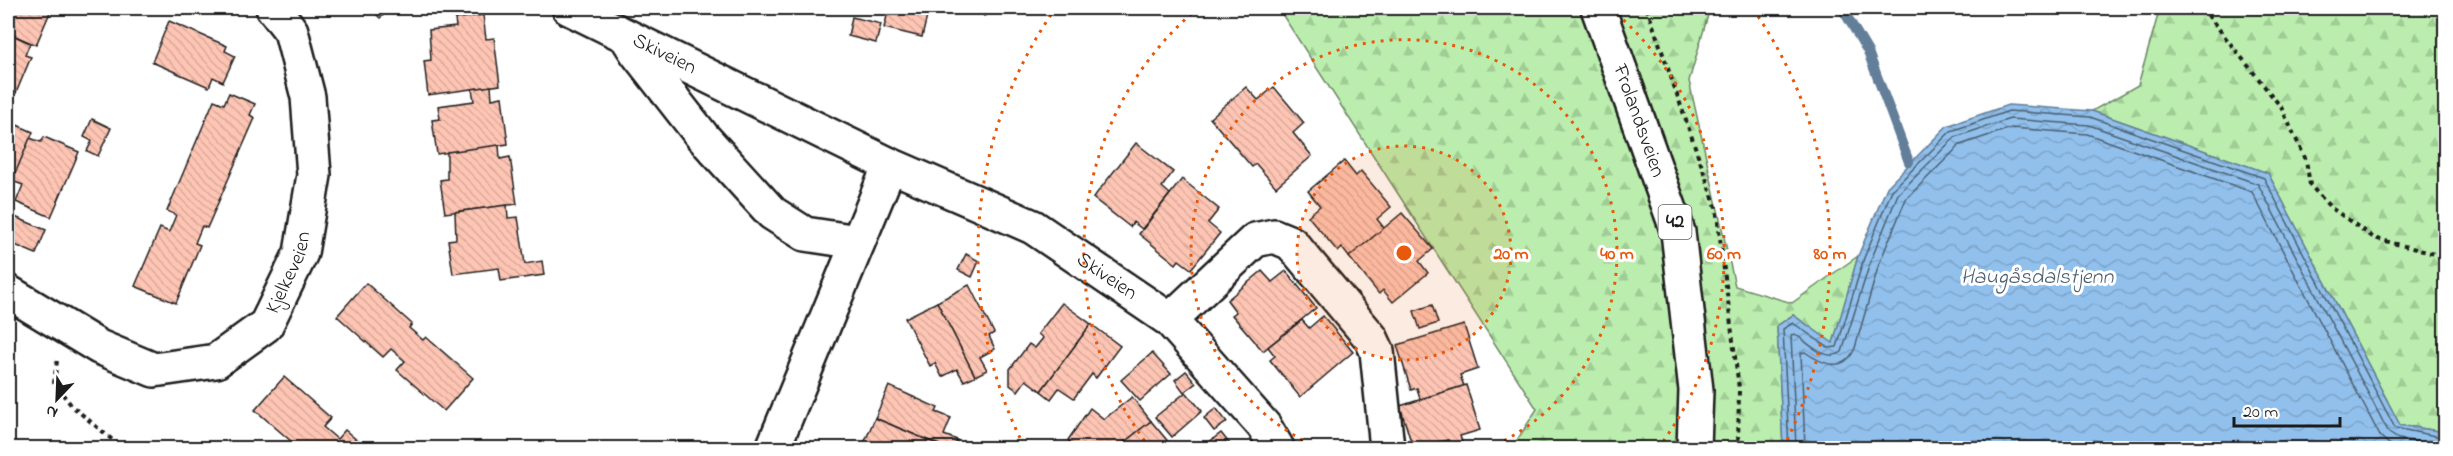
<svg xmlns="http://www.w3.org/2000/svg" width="2453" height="456" font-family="'Indie Flower',sans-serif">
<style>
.forest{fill:url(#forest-firs);stroke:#6c8565;stroke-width:1.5}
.water{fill:url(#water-waves);stroke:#627e99;stroke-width:1.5}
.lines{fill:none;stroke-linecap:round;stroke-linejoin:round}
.shore{stroke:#4b5e6f;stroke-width:1.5}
.stream{stroke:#627e99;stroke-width:10}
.building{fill:url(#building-back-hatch);stroke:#1c1c1c;stroke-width:1.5}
.minor-casing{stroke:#1c1c1c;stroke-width:38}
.major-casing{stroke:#1c1c1c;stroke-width:38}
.path{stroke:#1c1c1c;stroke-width:4;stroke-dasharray:4.5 4.5;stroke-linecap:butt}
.minor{stroke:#fff;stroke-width:33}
.major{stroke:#fff;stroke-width:33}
.ring{fill:none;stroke:#e8590c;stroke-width:3;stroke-dasharray:3 6}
.labels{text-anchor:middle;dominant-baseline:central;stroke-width:6;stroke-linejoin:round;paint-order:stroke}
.shield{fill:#fff;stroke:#606060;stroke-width:1.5}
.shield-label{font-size:20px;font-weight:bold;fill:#1c1c1c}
.street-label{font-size:21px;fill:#1c1c1c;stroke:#fff}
.water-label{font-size:22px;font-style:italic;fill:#4b5e6f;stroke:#fff}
.centre{fill:#e8590c;stroke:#fff;stroke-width:3}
.ring-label{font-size:18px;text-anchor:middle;font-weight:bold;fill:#e8590c;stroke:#fff;stroke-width:6;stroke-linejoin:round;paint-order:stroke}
</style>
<defs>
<pattern id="forest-firs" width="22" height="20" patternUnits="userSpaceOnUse" patternTransform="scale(1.5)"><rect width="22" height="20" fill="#bbeeae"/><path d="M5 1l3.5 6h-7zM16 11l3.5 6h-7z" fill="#a0cc95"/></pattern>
<pattern id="water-waves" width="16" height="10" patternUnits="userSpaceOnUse" patternTransform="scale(1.5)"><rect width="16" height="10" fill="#91c0ec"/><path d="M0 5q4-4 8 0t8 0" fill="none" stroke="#7ca4ca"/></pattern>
<pattern id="building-back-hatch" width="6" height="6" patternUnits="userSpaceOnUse" patternTransform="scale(1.5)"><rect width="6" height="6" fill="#fec5b4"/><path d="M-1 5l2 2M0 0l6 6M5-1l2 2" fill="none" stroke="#d9a99a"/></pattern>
</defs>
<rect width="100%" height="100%" fill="#fff"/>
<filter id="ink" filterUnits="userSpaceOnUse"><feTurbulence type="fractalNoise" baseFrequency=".0167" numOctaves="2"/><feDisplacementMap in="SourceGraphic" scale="12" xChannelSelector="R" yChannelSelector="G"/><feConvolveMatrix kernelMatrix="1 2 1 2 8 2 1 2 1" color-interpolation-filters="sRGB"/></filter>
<g filter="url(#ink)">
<!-- forest -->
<g class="forest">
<polygon points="1278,8 1710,8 1689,81 1735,286 1792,303 1858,256 1833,344 1793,315 1777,326 1783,448 1512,448 1537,409"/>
<polygon points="2160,8 2445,8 2445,432 2400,425 2268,173 2092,111 2138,85"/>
</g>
<!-- water -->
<polygon class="water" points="2008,105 2092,111 2268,173 2400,425 2445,432 2445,448 1783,448 1777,326 1793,315 1833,343 1858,256 1887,187 1947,126"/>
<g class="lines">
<!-- shore -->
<g class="shore">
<polyline points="1789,448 1783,329 1793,323 1829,348 1837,347 1864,258 1892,190 1951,131 2009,111 2090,117 2264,178 2395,428 2446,438"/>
<path d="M1796 448 1791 335 1795 334C1808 343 1826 363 1842 352L1871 260 1898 194 1955 137 2010 119 2089 125 2258 184 2389 433 2398 439 2446 445"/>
<path d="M1805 448 1801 353 1805 352C1822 364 1844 374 1855 348L1879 264 1906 199 1960 145 2011 128 2087 134 2252 192 2380 436 2390 445 2403 448"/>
</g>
<!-- stream -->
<polyline class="stream" points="1842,8 1868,52 1909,162"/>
</g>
<!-- building -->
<g class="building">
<polygon points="8,8 45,8 51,10 36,45 8,33"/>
<polygon points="370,8 391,8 380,18"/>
<polygon points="889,8 929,8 922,37 884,28"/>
<polygon points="977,8 996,8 984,16"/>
<polygon points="483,15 486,39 494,38 500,85 428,95 424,61 431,60 429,30 456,27 455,19"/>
<polygon points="852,17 881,24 876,43 848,36"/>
<polygon points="169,21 227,46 225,51 235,56 223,82 213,77 209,87 152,62"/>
<polygon points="8,33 30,43 25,55 31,57 16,93 8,89"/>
<polygon points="491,86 492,99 502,97 508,144 437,154 432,120 440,119 438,106 474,101 472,89"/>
<polygon points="1246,87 1258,100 1274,87 1304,123 1293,133 1312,156 1276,187 1256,164 1252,167 1210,118"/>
<polygon points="229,93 255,104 250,115 255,118 207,228 202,226 195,243 200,245 176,303 135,286 160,228 169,232 176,215 167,211 214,100 224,104"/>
<polygon points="92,119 111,128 98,156 87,151 92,141 84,137"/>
<polygon points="8,121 33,132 8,192"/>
<polygon points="44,137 79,152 51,217 16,202 23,185 12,181 30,138 41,142"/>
<polygon points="1136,143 1173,172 1162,187 1170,194 1142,229 1133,222 1130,227 1093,198"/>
<polygon points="499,145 500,159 510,157 517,204 445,213 440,180 447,179 447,152"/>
<polygon points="1344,161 1356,176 1361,171 1391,207 1377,219 1384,228 1349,257 1342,248 1338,252 1308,216 1320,206 1308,191"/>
<polygon points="1182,179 1219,209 1208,223 1220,233 1191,269 1179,260 1176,264 1139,234"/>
<polygon points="507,205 508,218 518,217 525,264 542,261 544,275 501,281 499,268 453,274 448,240 456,239 455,212"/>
<polygon points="1402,213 1433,249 1419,261 1428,273 1393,302 1383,290 1379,294 1349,257"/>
<polygon points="15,217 46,230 36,254 8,242 8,235"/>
<polygon points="966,254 979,261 972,277 958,270"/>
<polygon points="1262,271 1272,282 1286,271 1316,308 1263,351 1232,315 1236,312 1227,300"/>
<polygon points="366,283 412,324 409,328 423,340 426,337 473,378 444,411 397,370 405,361 391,349 383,357 337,316"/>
<polygon points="969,285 994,333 989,336 995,349 980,357 987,370 975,376 937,302"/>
<polygon points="937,302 975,376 964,381 957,369 942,377 935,363 930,366 905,318"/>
<polygon points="1062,303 1091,324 1041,391 1026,380 1018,391 1010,385 1010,369 1029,344 1035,348 1043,338 1038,334"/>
<polygon points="1432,305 1438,323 1420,329 1414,311"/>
<polygon points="1323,316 1353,352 1300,397 1270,360 1275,356 1268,347 1302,320 1309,328"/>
<polygon points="1091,324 1120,346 1096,378 1092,374 1074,398 1059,388 1051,399 1041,391"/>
<polygon points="1464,325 1478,369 1460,375 1464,386 1420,399 1417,388 1411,390 1397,345"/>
<polygon points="1152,353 1171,374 1140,401 1121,380"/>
<polygon points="1186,371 1196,383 1184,392 1175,380"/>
<polygon points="284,377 331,418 323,427 337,439 345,430 366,448 299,448 255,410"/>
<polygon points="1466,385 1480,430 1460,436 1464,448 1450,448 1448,440 1413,448 1400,406"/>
<polygon points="889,386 938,408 936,412 951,418 944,435 957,440 953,448 946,448 875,418"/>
<polygon points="1186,392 1202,411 1172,437 1155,417"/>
<polygon points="1132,397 1151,421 1117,448 1075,448 1068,440 1090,408 1104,419"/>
<polygon points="1216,408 1227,422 1214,431 1204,418"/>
<polygon points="875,418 946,448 862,448"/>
<polygon points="1151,421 1170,444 1165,448 1117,448"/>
<polygon points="1221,433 1233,448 1201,448"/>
</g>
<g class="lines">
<!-- minor casing -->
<g class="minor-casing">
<g id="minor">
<path id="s1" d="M569 8 890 165 1033 227 1170 320 1264 426 1277 448"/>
<polyline points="628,39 637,53 702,136 772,213 805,234 858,242"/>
<path id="s2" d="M8 292 99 347 154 370 216 361 266 325 301 253 314 175 308 97 291 31 273 8"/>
<polyline points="1170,320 1255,240 1274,236 1291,243 1371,338 1377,351 1387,448"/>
<polyline points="773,448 890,165"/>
</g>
</g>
<!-- major casing -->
<g class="major-casing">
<g id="major">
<path id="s3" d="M1598 8 1678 232 1696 390 1694 448"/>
</g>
</g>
<!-- path -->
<g class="path">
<polyline points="1647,8 1716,207 1739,388 1738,448"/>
<polyline points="2202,8 2281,107 2306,160 2310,185 2330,207 2374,238 2446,257"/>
<polyline points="57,361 54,383 72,406 122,448"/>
</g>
<!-- minor -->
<use href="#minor" class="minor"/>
<!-- major -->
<use href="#major" class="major"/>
</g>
</g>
<!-- distance rings -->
<circle cx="1404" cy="253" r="107" fill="#e8590c" fill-opacity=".12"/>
<g class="ring">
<circle cx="1404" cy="253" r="107"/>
<path d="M1319 448A213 213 0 1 1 1489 448"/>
<path d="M1150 448A320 320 0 0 1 1198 8M1610 8A320 320 0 0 1 1658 448"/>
<path d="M1024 446A426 426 0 0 1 1055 9M1753 9A426 426 0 0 1 1784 446"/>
</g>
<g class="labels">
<!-- shield labels -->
<rect class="shield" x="1658.5" y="205" width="33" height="34" rx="4.5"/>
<g class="shield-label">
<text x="1675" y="222">42</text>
</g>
<!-- street labels -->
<g class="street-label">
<text stroke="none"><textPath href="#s1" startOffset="106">Skiveien</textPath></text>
<text stroke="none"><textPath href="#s3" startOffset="120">Frolandsveien</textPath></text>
<text stroke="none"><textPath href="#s2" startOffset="348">Kjelkeveien</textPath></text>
<text stroke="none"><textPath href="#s1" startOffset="602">Skiveien</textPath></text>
</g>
<!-- water labels -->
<g class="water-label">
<text x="2037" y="278">Haugåsdalstjenn</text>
</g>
</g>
<circle cx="1404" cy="253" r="9" class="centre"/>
<g class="ring-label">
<text x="1511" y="259">20 m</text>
<text x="1617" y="259">40 m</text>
<text x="1724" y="259">60 m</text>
<text x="1830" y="259">80 m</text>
</g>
<!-- margin -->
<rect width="2453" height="456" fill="none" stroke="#fff" stroke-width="30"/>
<rect x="15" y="15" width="2423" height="426" fill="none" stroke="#1c1c1c" stroke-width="2" filter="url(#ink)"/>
<!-- north arrow -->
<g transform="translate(57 399) rotate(203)" stroke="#ffffff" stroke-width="4.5" paint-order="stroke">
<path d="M0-4.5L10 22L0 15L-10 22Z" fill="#1c1c1c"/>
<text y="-9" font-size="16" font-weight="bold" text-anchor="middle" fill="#1c1c1c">N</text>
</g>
<!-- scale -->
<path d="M2234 417v9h106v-9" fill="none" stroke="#1c1c1c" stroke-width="3"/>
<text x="2243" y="417" font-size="18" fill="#1c1c1c" stroke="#ffffff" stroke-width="4.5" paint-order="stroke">20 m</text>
</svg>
